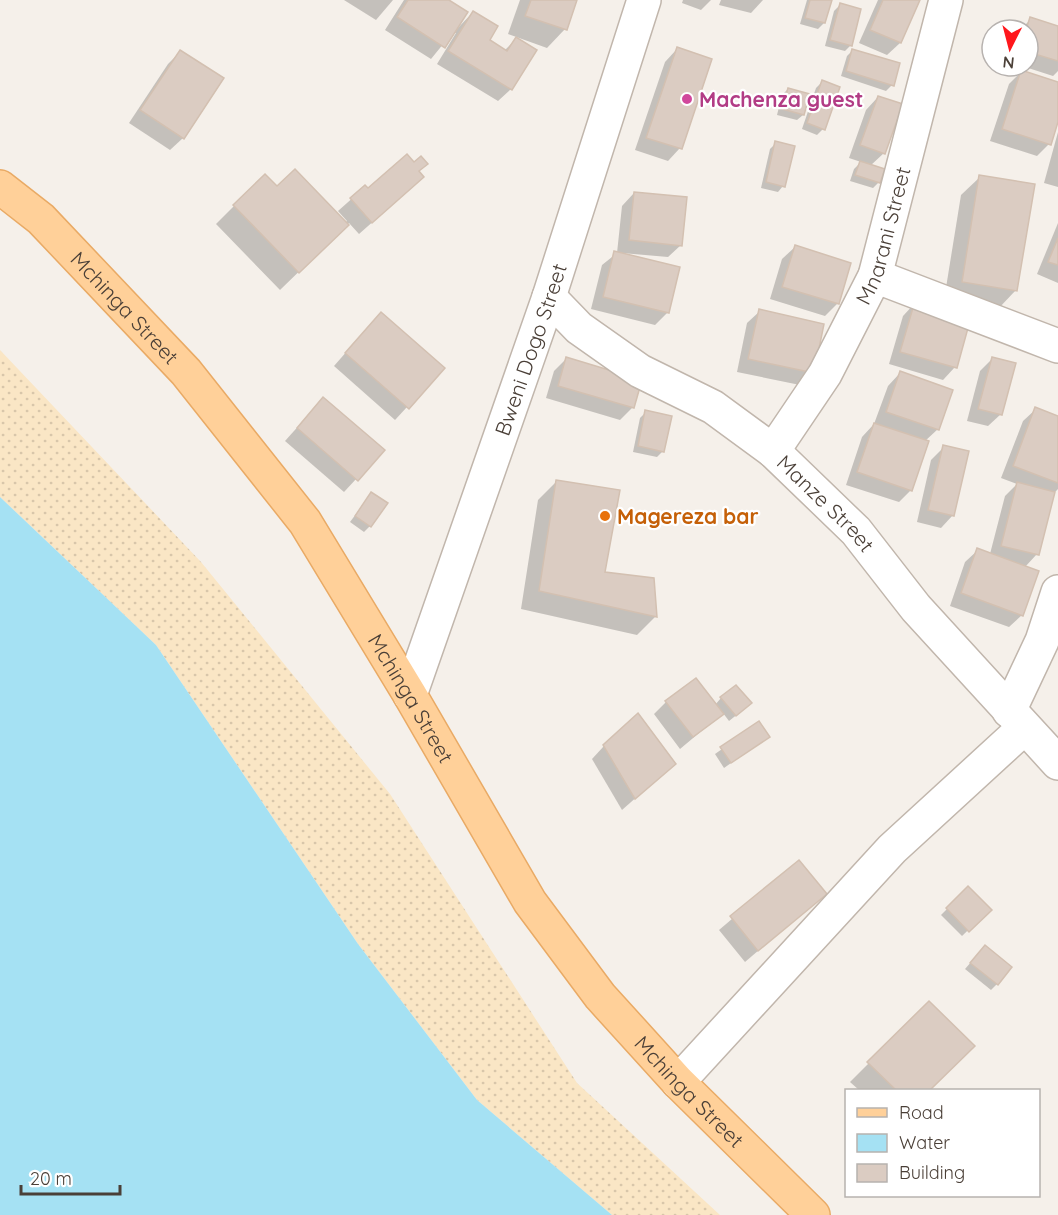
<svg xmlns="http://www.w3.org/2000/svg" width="1058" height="1215" font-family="Quicksand,sans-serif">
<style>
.sand{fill:url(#sand-dots)}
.water{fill:#a5e1f3}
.shadow{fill:#0003}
.building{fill:#dbccc2;stroke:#d3c0b1;stroke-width:1.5}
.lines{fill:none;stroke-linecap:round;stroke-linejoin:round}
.minor-casing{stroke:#c1b6ac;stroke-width:36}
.major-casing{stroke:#e9aa65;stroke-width:36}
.minor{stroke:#fff;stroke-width:33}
.major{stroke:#ffd099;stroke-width:33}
.hotel-dot{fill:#d1479c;stroke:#fff;stroke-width:2}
.food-dot{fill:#e8710a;stroke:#fff;stroke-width:2}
.labels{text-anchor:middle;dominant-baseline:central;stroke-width:4.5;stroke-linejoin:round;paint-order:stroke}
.hotel-label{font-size:21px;font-weight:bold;fill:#b23c85;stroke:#fff;text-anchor:start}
.street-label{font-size:21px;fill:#4a3f37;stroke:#fff}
.food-label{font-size:21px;font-weight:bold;fill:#c56008;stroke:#fff;text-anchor:start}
</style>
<defs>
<pattern id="sand-dots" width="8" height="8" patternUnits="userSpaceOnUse" patternTransform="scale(1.5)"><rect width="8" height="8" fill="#fae6c5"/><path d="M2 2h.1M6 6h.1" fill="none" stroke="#d8c6aa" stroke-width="1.8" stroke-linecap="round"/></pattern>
</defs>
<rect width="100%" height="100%" fill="#f5f0ea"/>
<!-- sand -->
<polygon class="sand" points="0,350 201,562 390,794 577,1083 720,1215 612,1215 477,1100 358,944 156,645 0,497"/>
<!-- water -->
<polygon class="water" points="0,497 156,645 358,944 477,1100 612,1215 0,1215"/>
<!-- shadow -->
<g class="shadow">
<polygon points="344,0 393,0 376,20"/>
<polygon points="404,0 446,0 457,29 473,12 488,41 504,51 516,39 511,89 498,101 437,64 456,33 453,32 431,59 385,30"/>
<polygon points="520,0 576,0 565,29 547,48 508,34"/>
<polygon points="683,0 711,0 701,10 682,3"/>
<polygon points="721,0 763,0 751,13 719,5"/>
<polygon points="807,0 830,0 824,23 818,29 800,24"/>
<polygon points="878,0 918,0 900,43 887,55 859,43"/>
<polygon points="840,5 851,45 845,51 825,46 834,11"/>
<polygon points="1031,19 1058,27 1058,71 1053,76 1022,66 1028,66 1028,30 1020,30"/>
<polygon points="677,49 680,148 668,161 635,150 665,62"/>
<polygon points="853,50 892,85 886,91 841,76 847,56"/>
<polygon points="180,52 183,138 170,150 129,123 168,64"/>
<polygon points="1021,72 1058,84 1058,117 1049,144 1037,156 990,141 1009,84"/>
<polygon points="822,82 823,129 817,135 802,129 816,88"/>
<polygon points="788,89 803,115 797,120 777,115 782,95"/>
<polygon points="878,97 884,153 870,166 879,182 873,188 850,181 854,169 861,162 849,158 866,110"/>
<polygon points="1058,132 1058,187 1044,183"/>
<polygon points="776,143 783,186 778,192 761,188 770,149"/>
<polygon points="418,172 410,189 359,234 349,223 280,290 216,224 234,206 277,188 345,223 347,221 338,211 365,187 368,190"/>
<polygon points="980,177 1016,290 998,309 944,300 961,195"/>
<polygon points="634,193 681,245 668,257 622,253 668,312 655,325 591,309 602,265 617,253 622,206"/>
<polygon points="1058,223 1058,283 1037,274"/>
<polygon points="795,247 849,264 837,304 825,316 770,299 782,259"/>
<polygon points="915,303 955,367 943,380 889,364 903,316"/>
<polygon points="760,311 812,373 800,385 737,372 747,323"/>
<polygon points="369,326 443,368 395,420 334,366"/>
<polygon points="566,359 633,407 620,420 546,398 554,371"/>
<polygon points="992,359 1001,414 988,426 967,421 980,371"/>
<polygon points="900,373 938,429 925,441 911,490 899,502 846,485 862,437 874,424 888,386"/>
<polygon points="1036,409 1058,418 1058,489 1052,495 1037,554 1025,567 1022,615 1009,627 950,606 965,562 978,550 990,554 1005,496 1017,484 1001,478 1023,421"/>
<polygon points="311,412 383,450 344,492 285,441"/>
<polygon points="646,412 663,451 657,457 633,452 640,418"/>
<polygon points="944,447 953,515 941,528 917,522 931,460"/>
<polygon points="556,482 603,573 653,579 655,617 637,635 521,609 538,500"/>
<polygon points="371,494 370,526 364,532 350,522"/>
<polygon points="721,698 744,709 729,721 723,713 680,749 654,714 666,702 715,705"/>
<polygon points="759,723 768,737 724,768 715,754"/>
<polygon points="604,746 674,764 622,810 592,759"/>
<polygon points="799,862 825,894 745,962 719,930"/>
<polygon points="968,888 989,910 962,936 941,915"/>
<polygon points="979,953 997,984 991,990 965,969"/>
<polygon points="929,1003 973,1046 928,1090 859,1090 850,1082"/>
</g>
<!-- building -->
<g class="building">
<polygon points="408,0 449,0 468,12 445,48 397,17"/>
<polygon points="531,0 577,0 567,30 525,16"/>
<polygon points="810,0 832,0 825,23 805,18"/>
<polygon points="883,0 920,0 901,43 870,30"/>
<polygon points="840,3 861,9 852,46 830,40"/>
<polygon points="473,11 498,26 490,40 507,51 516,37 537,50 512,90 448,51"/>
<polygon points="1030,17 1058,26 1058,61 1028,52 1026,30"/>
<polygon points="677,47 712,59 682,149 646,138"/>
<polygon points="852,49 900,63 894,86 846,71"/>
<polygon points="180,50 224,78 184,139 140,110"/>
<polygon points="1021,70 1058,82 1058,122 1051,145 1002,129"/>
<polygon points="822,80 840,87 825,130 807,123"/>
<polygon points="788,88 810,94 804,115 782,109"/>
<polygon points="878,96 903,104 885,154 860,145"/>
<polygon points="775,141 795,146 785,187 766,182"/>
<polygon points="407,154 414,162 421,156 428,164 419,171 424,177 372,223 350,198 365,185 368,188"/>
<polygon points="860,161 885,169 880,183 855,175"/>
<polygon points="295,169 349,225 299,273 233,205 265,174 277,186"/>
<polygon points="979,175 1035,184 1017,291 962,282"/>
<polygon points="634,192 687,197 682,246 629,240"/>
<polygon points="1058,238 1058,265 1048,262"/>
<polygon points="795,245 851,263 839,304 782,287"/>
<polygon points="614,251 680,267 669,313 603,297"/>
<polygon points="915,301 971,317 957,368 900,352"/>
<polygon points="759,309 824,324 814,373 748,359"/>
<polygon points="381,312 445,368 409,409 345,353"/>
<polygon points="566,357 642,380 634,408 558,386"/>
<polygon points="992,357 1016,363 1002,415 978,409"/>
<polygon points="900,371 953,390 939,430 886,412"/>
<polygon points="323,397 385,450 358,481 297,428"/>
<polygon points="1035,407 1058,416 1058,483 1013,466"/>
<polygon points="645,410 672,416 664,452 638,446"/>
<polygon points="874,423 929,441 912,491 857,472"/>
<polygon points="943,445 969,451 954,516 928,510"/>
<polygon points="556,480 620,490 605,572 654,578 657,617 539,591"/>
<polygon points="1017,482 1055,492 1039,555 1001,546"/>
<polygon points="371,492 388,503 371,527 355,516"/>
<polygon points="977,548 1039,571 1023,616 961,593"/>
<polygon points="696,678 724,714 693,737 665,701"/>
<polygon points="736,685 752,703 736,716 720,697"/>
<polygon points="638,713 676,764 635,799 603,745"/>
<polygon points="759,721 770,737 731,763 720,747"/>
<polygon points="799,860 827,894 758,951 730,916"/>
<polygon points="968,886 992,910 969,932 946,908"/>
<polygon points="985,945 1012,967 998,985 970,963"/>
<polygon points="929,1001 975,1046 930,1090 896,1090 867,1062"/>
</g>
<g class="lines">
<!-- minor casing -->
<g class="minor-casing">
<g id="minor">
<polyline points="875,276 1058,346"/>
<path id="s1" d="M549 297 579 328 640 371 713 407 773 451 856 531 916 608 1058 763"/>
<path id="s2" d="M773 451 825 374 875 276 946 0"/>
<path id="s3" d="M410 695 549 297 644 0"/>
<polyline points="1009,711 1042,641 1058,592"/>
<polyline points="678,1082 892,849 1024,728"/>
</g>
</g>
<!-- major casing -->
<g class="major-casing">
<g id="major">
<path id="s4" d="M0 187 41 219 186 372 305 522 410 695 530 902 600 996 678 1082 813 1215"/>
</g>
</g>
<!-- minor -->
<use href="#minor" class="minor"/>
<!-- major -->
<use href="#major" class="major"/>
</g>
<!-- markers -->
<circle class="hotel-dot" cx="687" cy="99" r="6"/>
<circle class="food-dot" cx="605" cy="516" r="6"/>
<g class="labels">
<!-- hotel labels -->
<g class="hotel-label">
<text x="699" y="99">Machenza guest</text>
</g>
<!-- street labels -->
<g class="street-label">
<text stroke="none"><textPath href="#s2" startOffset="244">Mnarani Street</textPath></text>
<text stroke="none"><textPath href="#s4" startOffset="174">Mchinga Street</textPath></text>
<text stroke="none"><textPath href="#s3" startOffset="366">Bweni Dogo Street</textPath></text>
<text stroke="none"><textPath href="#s1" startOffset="348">Manze Street</textPath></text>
<text stroke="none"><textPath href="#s4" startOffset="660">Mchinga Street</textPath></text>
<text stroke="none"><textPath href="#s4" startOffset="1144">Mchinga Street</textPath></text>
</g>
<!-- food labels -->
<g class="food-label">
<text x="617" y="516">Magereza bar</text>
</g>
</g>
<!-- legend -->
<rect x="845" y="1089" width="195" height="108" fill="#ffffff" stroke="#b7b2af" stroke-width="1.5"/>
<rect x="857" y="1108" width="30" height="9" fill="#ffd099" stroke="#b7b2af" stroke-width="1.5"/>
<text x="899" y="1119" font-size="18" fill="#4a3f37">Road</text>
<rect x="857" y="1134" width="30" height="18" fill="#a5e1f3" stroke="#b7b2af" stroke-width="1.5"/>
<text x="899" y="1149" font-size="18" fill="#4a3f37">Water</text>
<rect x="857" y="1164" width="30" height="18" fill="#dbccc2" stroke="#b7b2af" stroke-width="1.5"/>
<text x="899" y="1179" font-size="18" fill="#4a3f37">Building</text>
<!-- north arrow -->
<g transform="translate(1010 48) rotate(186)"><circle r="28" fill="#ffffff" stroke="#b7b2af" stroke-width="1.5"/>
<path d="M0-4.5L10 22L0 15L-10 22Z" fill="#ff171c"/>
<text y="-9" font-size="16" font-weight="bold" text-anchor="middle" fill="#4a3f37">N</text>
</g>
<!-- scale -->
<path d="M21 1185v9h99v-9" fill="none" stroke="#4a3f37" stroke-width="3"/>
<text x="30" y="1185" font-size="18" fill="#4a3f37" stroke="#ffffff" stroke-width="4.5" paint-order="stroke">20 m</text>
</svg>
